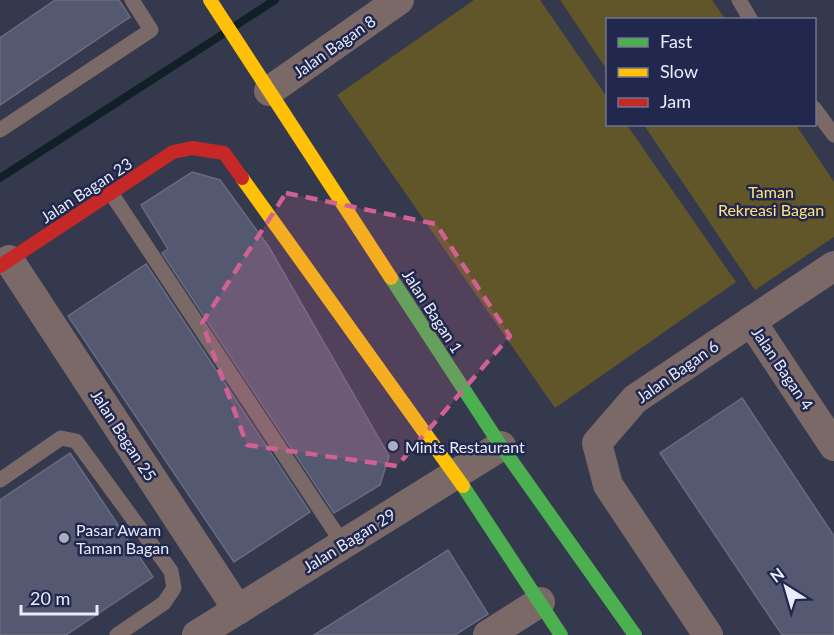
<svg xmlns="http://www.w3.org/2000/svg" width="834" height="635" font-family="Lato,sans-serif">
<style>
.green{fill:#61552a}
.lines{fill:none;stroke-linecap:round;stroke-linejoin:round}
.stream{stroke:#102026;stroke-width:8}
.building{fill:#545871;stroke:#686c7e;stroke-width:1.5}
.lane{stroke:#7b6968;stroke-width:15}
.street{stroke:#7b6968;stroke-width:30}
.fast{stroke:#4caf50;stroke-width:14}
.slow{stroke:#ffc107;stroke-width:14}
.jam{stroke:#c62828;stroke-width:14}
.marked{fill:#cf6293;fill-opacity:0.2;stroke:#cf6293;stroke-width:4.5;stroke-dasharray:12 8;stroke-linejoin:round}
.poi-dot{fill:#a9adbe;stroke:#21274d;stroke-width:2}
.labels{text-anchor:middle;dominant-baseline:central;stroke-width:5;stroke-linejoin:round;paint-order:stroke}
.street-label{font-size:16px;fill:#e8ecfb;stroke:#21274d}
.park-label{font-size:16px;fill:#ffe37d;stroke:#21274d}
.poi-label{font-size:16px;fill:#e8ecfb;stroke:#21274d;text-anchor:start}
</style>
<rect width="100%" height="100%" fill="#34394e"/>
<!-- green -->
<g class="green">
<polygon points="474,0 540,0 607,97 608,124 627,125 736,282 555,408 337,95"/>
<polygon points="560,0 712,0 725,19 608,20 607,70"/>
<polygon points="644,125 796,125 834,182 834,237 755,290"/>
</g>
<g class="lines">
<!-- stream -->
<g class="stream">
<polyline points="235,26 275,0"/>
<polyline points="0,178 223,34"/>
</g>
</g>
<!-- building -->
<g class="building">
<polygon points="55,0 119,0 130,17 0,105 0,38"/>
<polygon points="192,172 220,180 269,247 389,456 380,485 334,513 162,253 168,249 141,205"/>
<polygon points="146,264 310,512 234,562 68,316"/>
<polygon points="742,398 834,536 834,635 782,635 660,453"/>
<polygon points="70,453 153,577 66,635 0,635 0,500"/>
<polygon points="448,550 488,614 455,635 314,635"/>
</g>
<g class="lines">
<!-- lane -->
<g class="lane">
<polyline points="739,0 751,20"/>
<polyline points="814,108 834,135"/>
<polyline points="0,130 151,30 132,0"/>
<polyline points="111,193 343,544"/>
<polyline points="0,480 61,438 76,441 171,571 174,588 164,603 117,635"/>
</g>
<!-- street -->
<g class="street">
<polyline points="269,91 399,0"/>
<polyline points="9,260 238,610"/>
<polyline points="751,321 834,446"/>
<polyline points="197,635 501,446"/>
<polyline points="488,635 540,602"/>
<polyline points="708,635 608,485 597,443 635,399 834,266"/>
</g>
<!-- fast -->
<g class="fast">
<polyline points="391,278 501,446 635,635"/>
<polyline points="463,486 561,635"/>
</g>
<!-- slow -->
<g class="slow">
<polyline points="210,0 391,278"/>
<polyline points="242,178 463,486"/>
</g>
<!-- jam -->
<polyline class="jam" points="0,266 173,152 192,148 224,153 242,178"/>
</g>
<!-- marked area -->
<path class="marked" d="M286 193 436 224 510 336 397 466 247 445 202 323Z"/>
<!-- markers -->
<g class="poi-dot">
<circle cx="393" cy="446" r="6"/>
<circle cx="64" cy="538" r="6"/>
</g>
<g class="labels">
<!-- street labels -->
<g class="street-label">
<text transform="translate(334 46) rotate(-35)">Jalan Bagan 8</text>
<text transform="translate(86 190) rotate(-33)">Jalan Bagan 23</text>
<text transform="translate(433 311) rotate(57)">Jalan Bagan 1</text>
<text transform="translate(783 368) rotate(56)">Jalan Bagan 4</text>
<text transform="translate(677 371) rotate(-35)">Jalan Bagan 6</text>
<text transform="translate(124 435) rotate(57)">Jalan Bagan 25</text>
<text transform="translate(349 540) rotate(-32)">Jalan Bagan 29</text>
</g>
<!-- park labels -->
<g class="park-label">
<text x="771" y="191">Taman<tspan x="771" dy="18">Rekreasi Bagan</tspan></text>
</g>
<!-- poi labels -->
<g class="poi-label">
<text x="405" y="446">Mints Restaurant</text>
<text x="76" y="529">Pasar Awam<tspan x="76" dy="18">Taman Bagan</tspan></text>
</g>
</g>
<!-- legend -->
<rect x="606" y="18" width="210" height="108" fill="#21274d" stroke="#717693" stroke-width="1.5"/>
<rect x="618" y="38" width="30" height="9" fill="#4caf50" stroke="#717693" stroke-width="1.5"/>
<text x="660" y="48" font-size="18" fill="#e8ecfb">Fast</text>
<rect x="618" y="68" width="30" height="9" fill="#ffc107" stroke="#717693" stroke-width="1.5"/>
<text x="660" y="78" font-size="18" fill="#e8ecfb">Slow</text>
<rect x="618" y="98" width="30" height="9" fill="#c62828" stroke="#717693" stroke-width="1.5"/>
<text x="660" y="108" font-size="18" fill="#e8ecfb">Jam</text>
<!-- north arrow -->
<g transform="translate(786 587) rotate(323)" stroke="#21274d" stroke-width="4.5" paint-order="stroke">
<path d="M0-4.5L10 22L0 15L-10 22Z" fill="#e8ecfb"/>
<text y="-9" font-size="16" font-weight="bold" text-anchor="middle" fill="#e8ecfb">N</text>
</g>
<!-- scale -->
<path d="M21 605v9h76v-9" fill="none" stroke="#e8ecfb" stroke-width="3"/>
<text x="30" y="605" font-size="18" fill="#e8ecfb" stroke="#21274d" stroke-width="4.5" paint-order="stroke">20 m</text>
</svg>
